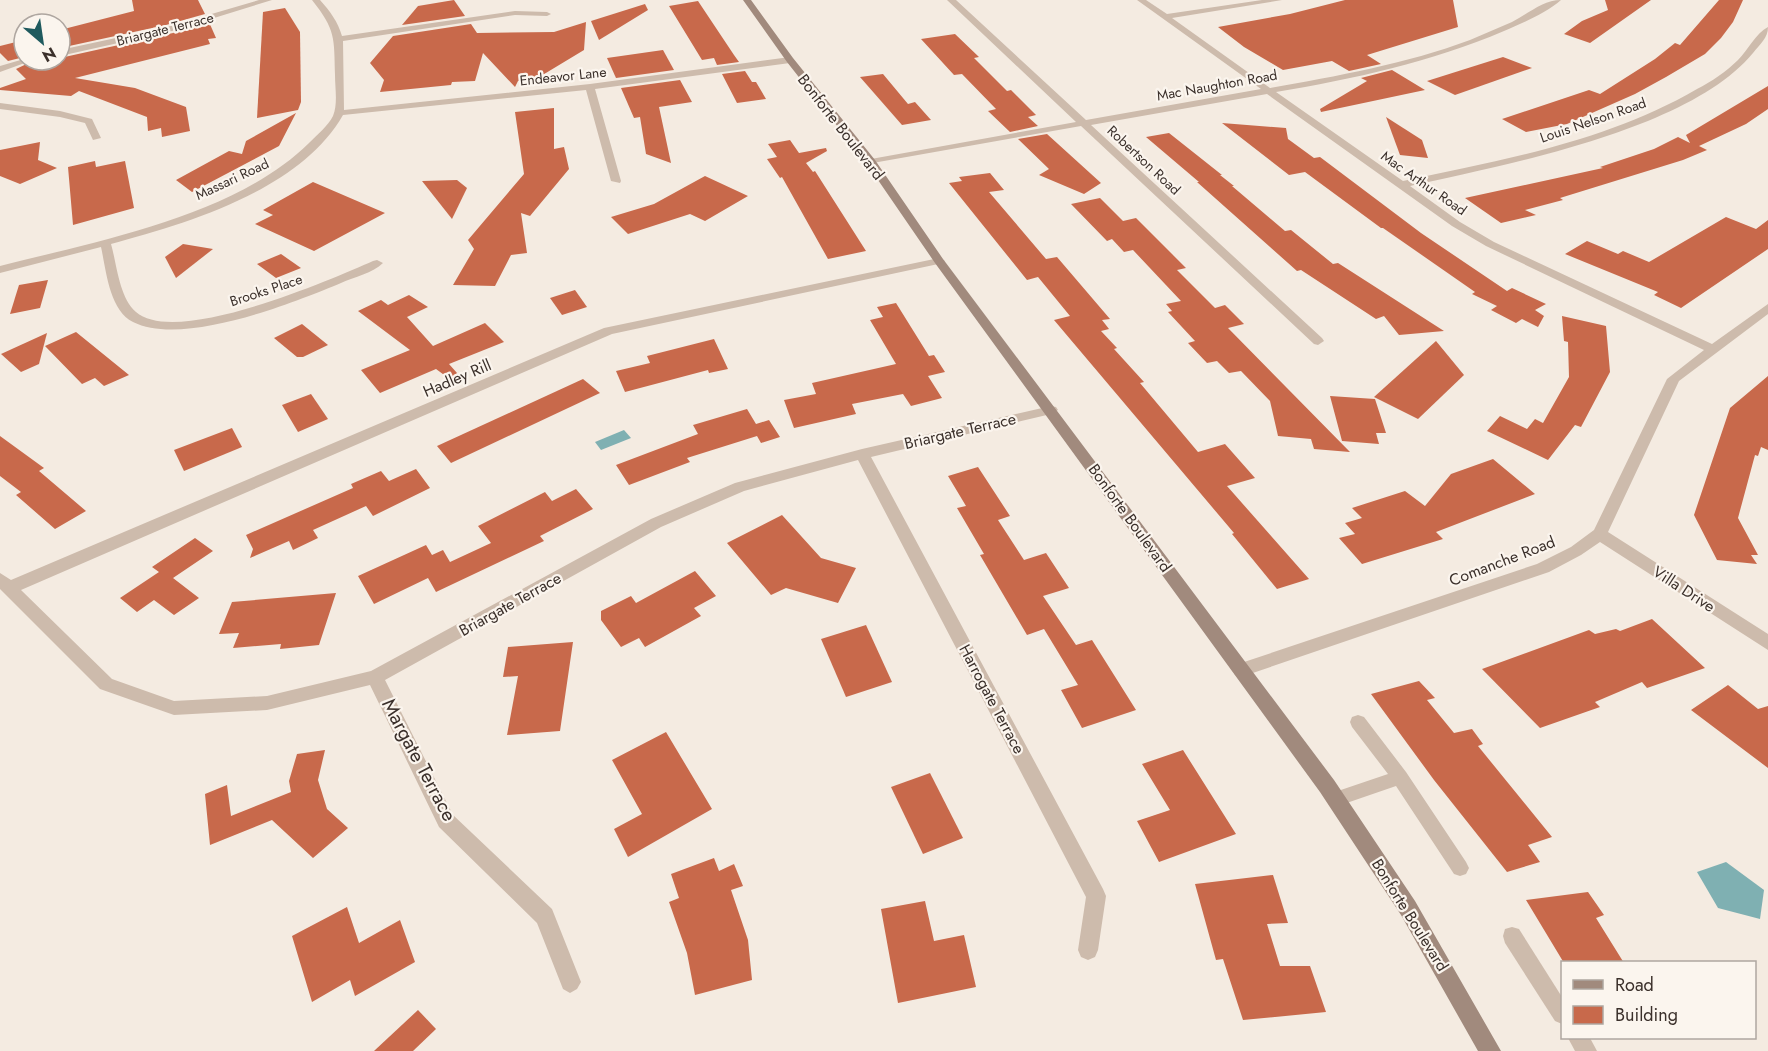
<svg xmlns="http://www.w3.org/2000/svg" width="1768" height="1051" font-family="Jost,sans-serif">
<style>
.water{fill:#7fb0b2}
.building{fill:#c8694b}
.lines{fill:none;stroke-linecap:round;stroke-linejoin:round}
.lane{fill:#cdbbac;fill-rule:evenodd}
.street{fill:#cdbbac;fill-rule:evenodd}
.secondary{fill:#a18a7d;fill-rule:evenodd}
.labels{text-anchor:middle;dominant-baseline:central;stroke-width:4.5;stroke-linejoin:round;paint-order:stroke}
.far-street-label{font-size:14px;fill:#3b302b;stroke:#fbf5ee}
.street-label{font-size:16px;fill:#3b302b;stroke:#fbf5ee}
.near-street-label{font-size:20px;fill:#3b302b;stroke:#fbf5ee}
</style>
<rect width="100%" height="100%" fill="#f4ebe1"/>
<!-- water -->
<g class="water">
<polygon points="624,430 631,438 601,450 595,442"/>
<polygon points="1726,862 1764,890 1760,919 1718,908 1697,872"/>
</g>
<!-- building -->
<g class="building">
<polygon points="132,0 198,0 205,14 166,25 60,48 60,30 134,11"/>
<polygon points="454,0 465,16 402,25 418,6"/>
<polygon points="1345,0 1453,0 1458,27 1367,55 1381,64 1349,71 1332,61 1283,70 1244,47 1218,27 1290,14"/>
<polygon points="1605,0 1651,0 1590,43 1564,34 1582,21 1608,10"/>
<polygon points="1719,0 1743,0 1733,22 1721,38 1705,54 1666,77 1635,94 1567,124 1526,132 1502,119 1589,90 1600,94 1655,59 1675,43 1680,45"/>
<polygon points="698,1 734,55 739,62 717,65 714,58 702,60 669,6"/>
<polygon points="645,4 648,10 599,40 591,21"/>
<polygon points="285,8 300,32 301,102 298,110 257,118 263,12"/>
<polygon points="209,22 216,38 208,39 210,44 75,78 135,88 186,107 190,131 162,137 161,128 148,131 147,117 79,91 71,96 0,90 0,88 26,79 16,69 35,60 60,60 60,58 173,33"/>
<polygon points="586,22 584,50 526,85 525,80 518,81 515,87 483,53 475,81 452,82 451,85 380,92 384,80 370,63 393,36 471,24 477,33 554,32"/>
<polygon points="955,34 979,57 974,58 1007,91 1011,90 1036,115 1028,117 1038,126 1010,132 988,111 996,109 962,74 954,75 921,39"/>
<polygon points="24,40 24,57 8,61 0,53 0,46"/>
<polygon points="663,50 674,70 616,78 607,58"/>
<polygon points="1503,57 1532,68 1455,95 1427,81"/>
<polygon points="1392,70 1425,90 1321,112 1320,109 1367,81 1361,78"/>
<polygon points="745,71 752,82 756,82 766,99 737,103 722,74"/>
<polygon points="883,74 908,104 915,102 931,120 902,125 860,77"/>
<polygon points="680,80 692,102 659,107 671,163 646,154 640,117 634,118 621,88"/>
<polygon points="1768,86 1768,109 1746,124 1699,146 1707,150 1683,160 1560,198 1563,200 1525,210 1536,215 1501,223 1465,198 1603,168 1600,167 1654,149 1678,137 1690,143 1686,135"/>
<polygon points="554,108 554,149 564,147 569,169 530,216 521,213 527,253 511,255 495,286 453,285 474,249 468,240 524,174 515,112"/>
<polygon points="296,113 279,146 192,192 176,180 229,151 242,154 246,141"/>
<polygon points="1386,117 1422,140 1428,158 1400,155"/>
<polygon points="1222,123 1286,128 1288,139 1314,158 1320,157 1421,233 1507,291 1512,288 1546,304 1535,310 1544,316 1538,327 1522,319 1516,323 1491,310 1497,306 1472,294 1475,292 1383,228 1381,228 1305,172 1289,175"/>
<polygon points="1169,133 1222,175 1220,175 1234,186 1232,186 1285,231 1291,230 1333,264 1338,263 1444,331 1399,335 1384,316 1376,319 1301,270 1297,271 1197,182 1199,182 1146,137"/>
<polygon points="1047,134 1101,183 1084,194 1039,175 1049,169 1018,139"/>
<polygon points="790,140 799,153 826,148 827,151 806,163 813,172 815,171 866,251 828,259 782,177 780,178 767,159 777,157 768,144"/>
<polygon points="40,142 38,160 57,168 20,184 0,176 0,150"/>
<polygon points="95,161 96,167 125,161 134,208 73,225 68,167"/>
<polygon points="990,173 1004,190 989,192 1046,259 1057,257 1110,319 1102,320 1109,329 1101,331 1117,348 1114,349 1144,382 1140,383 1198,452 1225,444 1255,478 1227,486 1309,579 1277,589 1232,534 1234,533 1054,320 1070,316 1038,277 1027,280 949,183 962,181 959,177"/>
<polygon points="705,176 748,196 705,221 690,214 628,234 611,217 654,204"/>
<polygon points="457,180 467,188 452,219 422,181"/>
<polygon points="313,182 385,213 314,251 255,224 273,215 263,210"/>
<polygon points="1100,198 1123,221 1136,218 1186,268 1177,270 1215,308 1225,305 1244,324 1228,328 1350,452 1314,449 1311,439 1278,436 1270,401 1241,371 1229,373 1217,361 1207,363 1188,343 1195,341 1168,312 1172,311 1166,304 1181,301 1133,250 1124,252 1112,239 1107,241 1071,204"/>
<polygon points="1726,217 1756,229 1768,220 1768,249 1681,308 1654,295 1658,292 1565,254 1587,241 1618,254 1623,251 1649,262"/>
<polygon points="183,244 213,249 176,278 165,257"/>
<polygon points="281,254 301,268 276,278 257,264"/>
<polygon points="48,280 40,308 10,314 19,285"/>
<polygon points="575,290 587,307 562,315 550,298"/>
<polygon points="409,295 428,307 407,317 433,346 485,323 504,342 449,364 457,373 451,380 436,369 380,393 361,370 410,350 358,311 381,300 388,305"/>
<polygon points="896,303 929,356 934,355 945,372 928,376 942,398 911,406 903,394 852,404 856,414 794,428 784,400 816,394 812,383 896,364 870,320 883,317 877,307"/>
<polygon points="1562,316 1606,326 1610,372 1581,427 1575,425 1548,460 1487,431 1500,416 1527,429 1535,419 1543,423 1569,377 1568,342 1564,341"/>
<polygon points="302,324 328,345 303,357 297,357 274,338"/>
<polygon points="76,332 129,375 104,386 95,378 82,384 45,346"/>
<polygon points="47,333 39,364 21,372 1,354"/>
<polygon points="714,339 728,369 709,373 708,370 625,392 616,371 650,363 647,356"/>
<polygon points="1436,341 1464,375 1418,419 1374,397"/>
<polygon points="1768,376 1768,450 1761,447 1758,456 1755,455 1738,518 1758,555 1751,555 1757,564 1717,560 1694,515 1730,408"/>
<polygon points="583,379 600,393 451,463 437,446"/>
<polygon points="311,394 328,419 298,432 282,405"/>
<polygon points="1330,396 1375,399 1386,433 1376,433 1379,444 1342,441"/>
<polygon points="747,409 756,424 769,420 780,437 761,443 757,436 687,458 690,462 629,485 616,465 698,434 693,425"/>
<polygon points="232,428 242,447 184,471 174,450"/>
<polygon points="0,436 44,468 39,471 86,511 55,529 16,495 21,492 0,476"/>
<polygon points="1493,459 1535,494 1436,532 1443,539 1362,564 1339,538 1355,534 1345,523 1362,518 1352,508 1405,491 1425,506 1451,474"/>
<polygon points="978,467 1010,516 998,520 1024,560 1046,553 1069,588 1043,596 1076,645 1092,640 1136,710 1082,728 1061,690 1078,685 1044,629 1027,635 980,555 984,554 957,508 966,506 948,476"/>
<polygon points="416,469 430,488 373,516 366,506 313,530 318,538 293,550 289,541 250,558 253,549 246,535 353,488 351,484 381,471 389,481"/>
<polygon points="576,489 593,509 540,536 544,541 436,592 428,578 374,604 358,576 426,545 432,555 443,550 450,562 491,543 478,526 545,492 552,501"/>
<polygon points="782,515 821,558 856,568 838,603 786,588 771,595 727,543"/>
<polygon points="195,538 213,551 173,578 199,598 174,615 154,600 137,612 120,598 159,572 152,567"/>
<polygon points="695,571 716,596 694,608 701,616 645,647 639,638 621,647 601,620 601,611 631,596 636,603"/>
<polygon points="336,593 319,645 280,649 281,644 233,648 239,633 219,634 232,602"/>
<polygon points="1652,619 1705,668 1647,688 1642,682 1595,702 1600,707 1540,728 1482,669 1589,630 1595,634 1616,629 1620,631"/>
<polygon points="866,625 892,682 846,697 821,639"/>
<polygon points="573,642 560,731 507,735 518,676 503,677 508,647"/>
<polygon points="1419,681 1435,698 1427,700 1454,733 1472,729 1483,744 1478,746 1552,837 1528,845 1540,862 1507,872 1434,780 1371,694"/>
<polygon points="1728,685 1758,709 1768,706 1768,768 1691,710"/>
<polygon points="666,732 712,809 628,857 614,829 642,814 612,760"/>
<polygon points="325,750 318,780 327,809 348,828 313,858 272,820 210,845 205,794 227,785 231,816 291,792 289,781 297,754"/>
<polygon points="1183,750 1236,834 1159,862 1137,821 1170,810 1142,764"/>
<polygon points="930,773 963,838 923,854 891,787"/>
<polygon points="714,858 719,871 734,864 743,886 731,890 748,940 752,980 695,995 687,953 669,902 679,898 671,874"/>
<polygon points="1273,875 1288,923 1267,924 1280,966 1310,966 1326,1012 1243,1020 1223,959 1216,960 1195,884"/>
<polygon points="1588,892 1604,915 1596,918 1624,963 1564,963 1526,900"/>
<polygon points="925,901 934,941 964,935 976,987 898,1003 881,909"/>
<polygon points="347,907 359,943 400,920 415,962 355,996 350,980 312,1002 292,936"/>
<polygon points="418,1010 436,1029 413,1051 374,1051"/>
</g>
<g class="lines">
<!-- lane -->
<g class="lane">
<polygon points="1358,715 1364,717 1406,772 1466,862 1469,868 1466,874 1460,876 1454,874 1396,786 1335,807 1329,804 1327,799 1329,794 1388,774 1352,727 1350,722 1352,717"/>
<polygon points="1512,927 1519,929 1562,997 1562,1024 1555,1021 1505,943 1503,936 1505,929"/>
<polygon points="1568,1038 1590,1038 1597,1051 1575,1051"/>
</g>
<!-- street -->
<g class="street">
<polygon points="259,0 272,0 172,31 60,56 60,50 167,27"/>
<path d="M312 0H320C330 11 338 22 342 36L515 11 547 12 551 14 547 16 515 15 343 41 344 110 590 84 790 57 794 60 790 63 595 89 621 181 620 183 611 181 586 90 343 115C300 190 189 223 111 244 117 265 119 297 136 312 176 347 330 280 373 261L377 260 383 263C373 273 354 277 341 283 293 303 183 347 133 322 109 310 106 269 101 247L0 273V266C98 241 235 216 309 143 317 135 328 126 333 116 338 104 335 88 335 75 334 38 336 30 312 0Z"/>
<path d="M947 0H956L1086 120 1261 89 1137 0H1146L1167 14 1262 0H1282L1172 18 1270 88C1337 76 1406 64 1470 40 1484 34 1498 28 1512 22 1528 14 1543 0 1561 0 1546 13 1523 23 1504 31 1431 62 1354 79 1276 92L1403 181C1503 160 1608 141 1697 89 1711 82 1727 71 1738 60 1748 50 1756 33 1768 27 1768 38 1760 44 1753 53 1690 130 1505 165 1410 186L1460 222 1494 242 1712 344 1768 304V314L1679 381 1608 532 1768 634V650L1600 542 1581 555 1549 572 1241 677 1235 675 1233 670 1235 665 1537 564 1571 547 1594 530 1667 379 1704 350 1486 246 1452 226 1267 94 1091 125 1322 338 1324 341 1318 345 1314 344 1081 126 867 164V160L871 159 1076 122Z"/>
<polygon points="24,59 33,60 0,72 0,66"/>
<polygon points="0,103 60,111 92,119 101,138 93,140 85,123 60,117 0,109"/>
<polygon points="939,258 945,261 943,263 612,334 21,590 112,679 174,701 267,696 371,671 651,519 735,483 862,449 1051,406 1056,407 1058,410 1051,414 871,457 1103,889 1106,896 1098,950 1095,957 1088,960 1081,957 1078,950 1086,897 858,460 744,491 661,527 385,680 453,815 552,909 581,982 577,989 570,993 563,989 537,923 439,827 370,685 267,710 174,715 100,689 0,589 0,573 11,580 604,328"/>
</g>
<!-- secondary -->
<polygon class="secondary" points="743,0 751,0 793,58 875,160 943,259 1334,780 1415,901 1501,1051 1478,1051 1401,915 1320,792 935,263 867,164 787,62"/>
</g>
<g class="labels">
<!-- far-street labels -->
<g class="far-street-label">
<text transform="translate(165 29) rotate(-14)">Briargate Terrace</text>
<text transform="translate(563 76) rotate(-6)">Endeavor Lane</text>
<text transform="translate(1217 85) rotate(-10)">Mac Naughton Road</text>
<text transform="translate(1593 120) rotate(-19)">Louis Nelson Road</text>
<text transform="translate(1144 160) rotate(43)">Robertson Road</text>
<text transform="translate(232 179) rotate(-25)">Massari Road</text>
<text transform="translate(1424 183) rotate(35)">Mac Arthur Road</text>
<text transform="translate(266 290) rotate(-18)">Brooks Place</text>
</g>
<!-- street labels -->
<g class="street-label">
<text transform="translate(841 127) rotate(52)">Bonforte Boulevard</text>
<text transform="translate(457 378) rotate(-23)">Hadley Rill</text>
<text transform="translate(960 431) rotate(-13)">Briargate Terrace</text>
<text transform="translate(1130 518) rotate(54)">Bonforte Boulevard</text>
<text transform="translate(1502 561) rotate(-21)">Comanche Road</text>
<text transform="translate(1684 589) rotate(33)">Villa Drive</text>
<text transform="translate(510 604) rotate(-29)">Briargate Terrace</text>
<text transform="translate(992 699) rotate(62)">Harrogate Terrace</text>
<text transform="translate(1410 915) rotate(58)">Bonforte Boulevard</text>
</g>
<!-- near-street labels -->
<g class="near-street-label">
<text transform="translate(419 760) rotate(62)">Margate Terrace</text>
</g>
</g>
<!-- legend -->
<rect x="1561" y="961" width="195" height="78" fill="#fbf5ee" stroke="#aea6a0" stroke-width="1.5"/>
<rect x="1573" y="980" width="30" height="9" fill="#a18a7d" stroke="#aea6a0" stroke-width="1.5"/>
<text x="1615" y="991" font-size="18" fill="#3b302b">Road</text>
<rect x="1573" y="1006" width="30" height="18" fill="#c8694b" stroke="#aea6a0" stroke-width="1.5"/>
<text x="1615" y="1021" font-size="18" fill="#3b302b">Building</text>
<!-- north arrow -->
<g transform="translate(42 42) rotate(151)"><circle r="28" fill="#fbf5ee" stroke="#aea6a0" stroke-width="1.5"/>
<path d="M0-4.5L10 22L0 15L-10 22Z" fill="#1f5a5e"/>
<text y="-9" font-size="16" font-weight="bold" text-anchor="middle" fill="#3b302b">N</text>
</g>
</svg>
